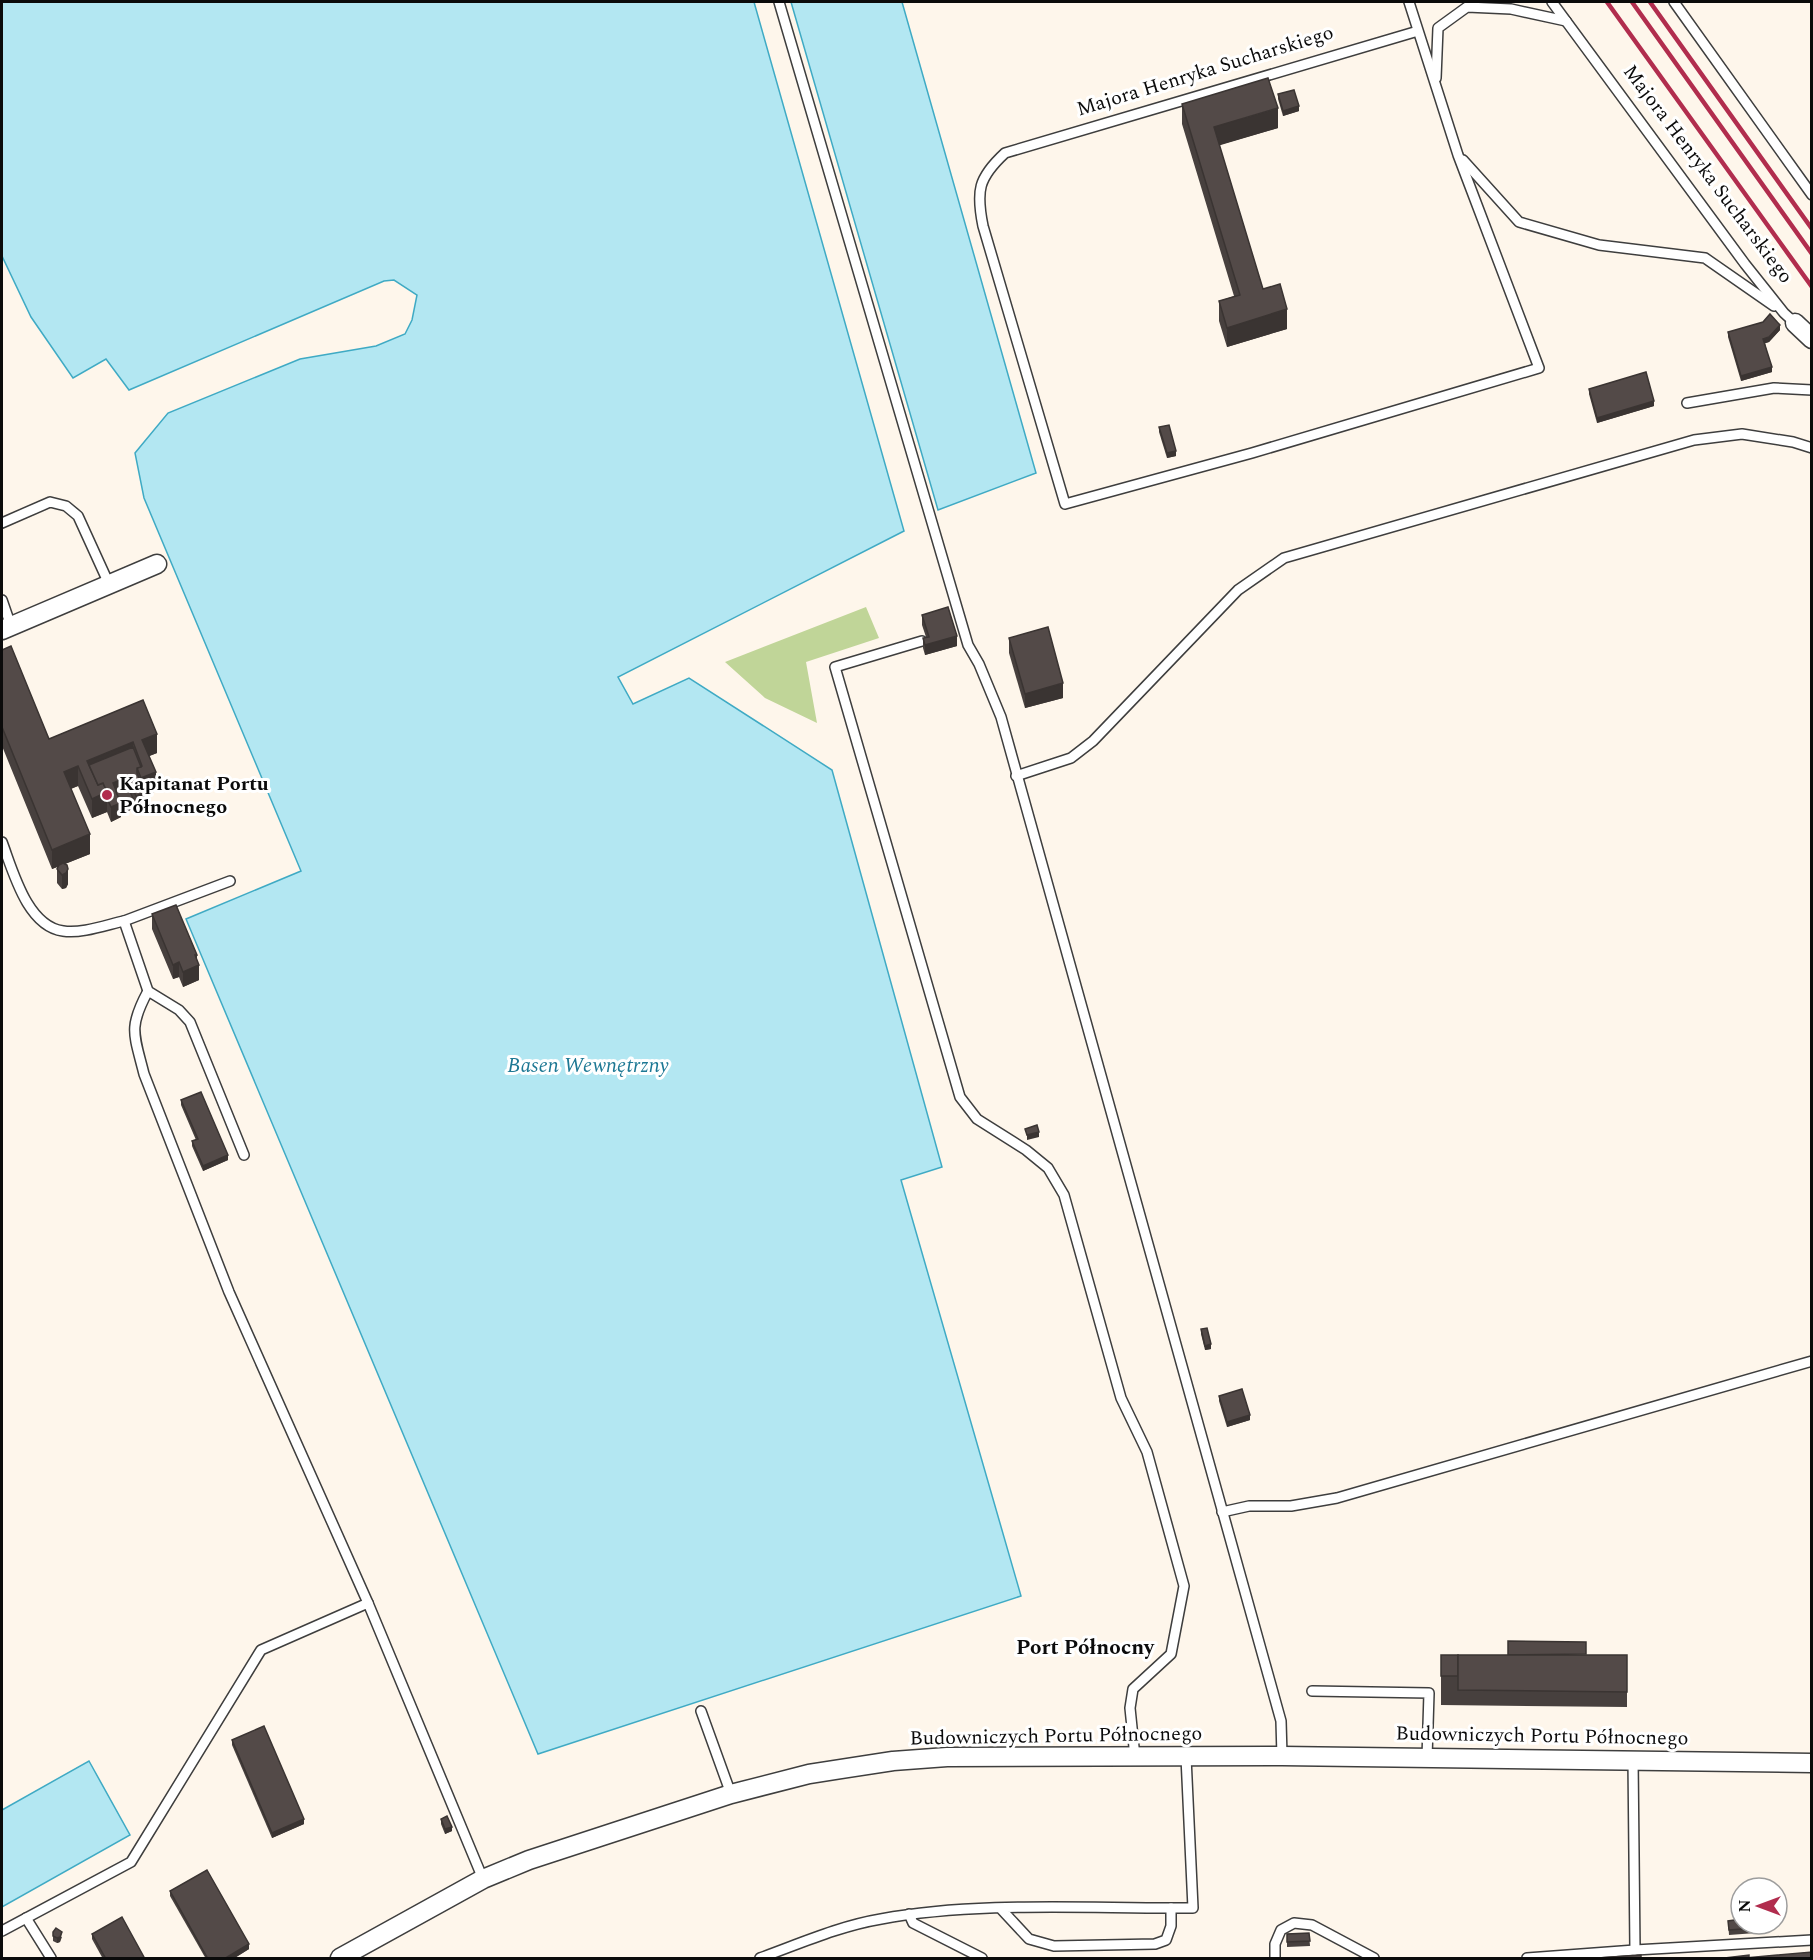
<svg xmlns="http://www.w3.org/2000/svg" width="1813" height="1960" font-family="Spectral,serif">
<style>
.forest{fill:#c0d598}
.water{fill:#b3e7f2;stroke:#3faac4;stroke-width:1.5}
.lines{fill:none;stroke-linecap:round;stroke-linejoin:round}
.service-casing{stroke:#3e3e3e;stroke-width:12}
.minor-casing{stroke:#3e3e3e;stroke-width:21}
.service{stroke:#fff;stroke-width:9}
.minor{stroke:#fff;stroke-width:18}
.rail{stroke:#b12d4e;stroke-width:4.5}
.wall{fill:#47403e}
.shaded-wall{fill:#3a3432}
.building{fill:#534a48;stroke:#3a3432;stroke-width:1.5}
.poi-dot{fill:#b12d4e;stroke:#fff;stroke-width:2}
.labels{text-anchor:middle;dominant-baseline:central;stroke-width:6;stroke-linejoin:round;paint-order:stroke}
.street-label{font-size:20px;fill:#0b0b0b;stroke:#fff}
.poi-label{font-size:20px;font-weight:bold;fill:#0b0b0b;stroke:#fff;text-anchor:start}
.water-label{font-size:21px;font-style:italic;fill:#1d7894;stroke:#fff}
.neighbourhood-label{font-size:21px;font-weight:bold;fill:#0b0b0b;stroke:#fff}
</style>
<rect width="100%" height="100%" fill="#fef6eb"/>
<!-- forest -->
<polygon class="forest" points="866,607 879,638 806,662 817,723 765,698 725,662"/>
<!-- water -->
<g class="water">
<polygon points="2,2 754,2 904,531 618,677 633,704 689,678 832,770 942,1167 901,1180 1021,1596 538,1754 186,919 301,871 144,498 135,453 168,413 300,359 376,346 405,334 412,320 417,295 394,280 384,281 129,390 106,359 73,378 31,317 2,256"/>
<polygon points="791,2 902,2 1036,473 938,510"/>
<polygon points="89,1761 130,1835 2,1907 2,1810"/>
</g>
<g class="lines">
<!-- service casing -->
<g class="service-casing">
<g id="service">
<polyline points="779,2 968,645 979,664 1001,717 1281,1721 1282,1756"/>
<path d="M1409 2 1458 155 1539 368 1252 453 1065 504 983 226C976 191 978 178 1005 153L1418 31"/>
<polyline points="1552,2 1745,264 1784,313 1795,323"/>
<polyline points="1674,2 1812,195"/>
<polyline points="1436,78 1438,28 1467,7 1511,9 1566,21"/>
<polyline points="1463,160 1519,222 1599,245 1705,258 1774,306"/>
<polyline points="1687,403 1774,388 1812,390"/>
<polyline points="2,523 50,502 66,506 78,516 109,584"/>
<polyline points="2,600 11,626"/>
<polyline points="922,641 835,667 960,1097 977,1119 1026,1150 1048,1168 1064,1195 1121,1398 1147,1452 1184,1586 1171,1654 1133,1689 1130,1708 1135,1757"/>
<polyline points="1016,776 1071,758 1093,741 1238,590 1284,558 1694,440 1742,434 1793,442 1812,448"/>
<path d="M2 842C13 871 27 926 63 931 81 934 106 925 124 921"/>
<polyline points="230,881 124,921 148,991 179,1010 190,1022 244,1155"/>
<path d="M148 991C128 1028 134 1034 144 1074L229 1292 368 1603"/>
<polyline points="1222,1512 1249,1506 1291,1506 1337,1498 1812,1361"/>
<polyline points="1312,1691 1429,1693 1427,1758"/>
<polyline points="701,1711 731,1794"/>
<polyline points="1633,1759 1635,1950 1812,1940"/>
<polyline points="1171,1908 1193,1908 1186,1757"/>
<polyline points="909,1914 913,1923 982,1958"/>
<polyline points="26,1918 51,1958"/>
<polyline points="2,1931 131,1862 261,1650 368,1603 483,1879"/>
<path d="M760 1958C799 1944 839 1926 881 1919 973 1902 1077 1908 1171 1908V1926L1166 1940 1155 1944 1054 1946 1029 1939 1001 1909"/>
<polyline points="1275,1958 1275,1944 1281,1930 1294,1923 1312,1925 1374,1958"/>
<polyline points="1527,1958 1635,1950"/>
</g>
</g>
<!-- minor casing -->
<g class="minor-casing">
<g id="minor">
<polyline points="1795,323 1812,339"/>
<polyline points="2,630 157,564"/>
<polyline points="340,1958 483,1879 529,1860 731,1794 809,1774 893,1761 947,1757 1282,1756 1812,1763"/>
</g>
</g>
<!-- service -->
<use href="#service" class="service"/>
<!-- minor -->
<use href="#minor" class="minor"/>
<!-- rail -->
<g class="rail">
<polyline points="1607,2 1812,287"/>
<polyline points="1632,2 1812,254"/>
<polyline points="1650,2 1812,229"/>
</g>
</g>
<!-- wall -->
<g class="wall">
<polygon points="1278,94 1299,111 1283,116 1278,99"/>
<polygon points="1182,104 1278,128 1219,145 1263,289 1287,329 1227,347 1219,321 1219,301 1234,296 1182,124"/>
<polygon points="1780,330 1769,342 1765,343 1772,372 1741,381 1728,337 1728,332"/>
<polygon points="1589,389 1654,406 1597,423 1589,394"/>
<polygon points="1159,427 1176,456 1167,458 1159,432"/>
<polygon points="922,615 957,646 925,655 923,648 923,638 926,637 922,625"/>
<polygon points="1009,638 1063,698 1025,708 1009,653"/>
<polygon points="2,650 49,739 143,700 157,753 149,756 156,791 145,796 145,807 136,811 135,808 121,814 121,817 111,822 107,812 92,818 78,786 71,789 90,854 65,864 68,884 66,888 62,889 57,883 57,867 52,869 2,746"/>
<polygon points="152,914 197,960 199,980 183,987 179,977 173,979 152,929"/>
<polygon points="181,1100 228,1160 203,1171 192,1146 192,1141 196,1140 181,1105"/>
<polygon points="1201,1329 1211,1349 1205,1350 1201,1334"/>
<polygon points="1219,1396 1250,1420 1227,1427 1219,1401"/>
<polygon points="1441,1655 1627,1655 1627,1707 1441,1705"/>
<polygon points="232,1740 304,1824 272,1838 232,1745"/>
<polygon points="441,1819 452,1831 445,1834 441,1824"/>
<polygon points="170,1891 249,1949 233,1959 206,1959 170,1896"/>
<polygon points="1728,1921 1768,1924 1769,1932 1729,1935"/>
<polygon points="53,1932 62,1937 60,1942 57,1943 53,1941"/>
<polygon points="1309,1933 1310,1946 1287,1947 1287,1934"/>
<polygon points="92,1934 145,1959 103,1959 92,1939"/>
</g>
<!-- shaded-wall -->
<g class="shaded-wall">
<polygon points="1299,106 1299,111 1283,116 1283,111"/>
<polygon points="1278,108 1278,128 1214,147 1214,127"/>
<polygon points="1287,309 1287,329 1227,347 1227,328"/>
<polygon points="1780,325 1780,330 1769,342 1763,344 1763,339"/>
<polygon points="1772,367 1772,372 1741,381 1741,376"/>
<polygon points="1654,401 1654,406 1597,423 1597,418"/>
<polygon points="1176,451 1176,456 1167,458 1167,453"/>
<polygon points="957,636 957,646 925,655 925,645"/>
<polygon points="1063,683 1063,698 1025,708 1025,694"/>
<polygon points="157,734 157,753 142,759 142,740"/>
<polygon points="133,742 133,762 93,778 87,761"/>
<polygon points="78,766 78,786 64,791 64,772"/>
<polygon points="156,772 156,791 145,796 145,807 136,811 136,796 141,794 141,778"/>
<polygon points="128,777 128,792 114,797 113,783"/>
<polygon points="107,792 107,812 92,818 92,799"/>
<polygon points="121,803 135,803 135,808 121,814 121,817 111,822 111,807"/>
<polygon points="90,834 90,854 52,869 52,850"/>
<polygon points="68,869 68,884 66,888 62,889 62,875"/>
<polygon points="195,955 197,955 197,966 199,965 199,980 183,987 183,972"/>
<polygon points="179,962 179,977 173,979 173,965"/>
<polygon points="1039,1132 1039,1137 1027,1140 1027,1135"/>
<polygon points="228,1155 228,1160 203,1171 203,1166"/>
<polygon points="1211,1344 1211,1349 1205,1350 1205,1346"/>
<polygon points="1250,1415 1250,1420 1227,1427 1227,1422"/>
<polygon points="304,1819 304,1824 272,1838 272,1833"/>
<polygon points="452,1827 452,1831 445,1834 445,1829"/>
<polygon points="62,1932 60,1942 57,1943 57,1938"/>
<polygon points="249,1944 249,1949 233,1959 224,1959"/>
</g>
<!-- building -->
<g class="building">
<polygon points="1268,78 1278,108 1214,127 1263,289 1280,284 1287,309 1227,328 1219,301 1240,295 1182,104"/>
<polygon points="1294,90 1299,106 1283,111 1278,94"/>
<polygon points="1770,314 1780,325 1769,337 1763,339 1772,367 1741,376 1728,332 1763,322"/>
<polygon points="1646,372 1654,401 1597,418 1589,389"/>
<polygon points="1169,425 1176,451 1167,453 1159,427"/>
<polygon points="948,607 957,636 925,645 923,638 929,637 922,615"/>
<polygon points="1048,627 1063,683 1025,694 1009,638"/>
<polygon points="11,646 49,739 143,700 157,734 142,740 156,772 141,778 137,768 142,766 133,742 87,761 98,785 103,783 107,792 92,799 78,766 64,772 90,834 52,850 2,727 2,650"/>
<polygon points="133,747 141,767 137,768 137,773 145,792 136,796 128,777 113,783 121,803 111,807 107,798 107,792 103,783 98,785 89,765"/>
<polygon points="128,787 135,803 121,809 121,803 116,792"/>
<polygon points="63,863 67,865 68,869 66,873 62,875 57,869 59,865"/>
<polygon points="176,905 197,955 195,955 199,965 183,972 179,962 173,965 152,914"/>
<polygon points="201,1092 228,1155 203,1166 192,1141 198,1139 181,1100"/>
<polygon points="1037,1125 1039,1132 1027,1135 1025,1129"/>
<polygon points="1207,1328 1211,1344 1205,1346 1201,1329"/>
<polygon points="1242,1389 1250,1415 1227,1422 1219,1396"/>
<polygon points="1508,1641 1586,1642 1586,1654 1508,1655"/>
<rect x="1441" y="1655" width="17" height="21"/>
<polygon points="1458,1655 1627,1655 1627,1692 1458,1690"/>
<polygon points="264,1726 304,1819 272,1833 232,1740"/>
<polygon points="447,1816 452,1827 445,1829 441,1819"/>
<polygon points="207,1870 249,1944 224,1959 208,1959 170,1891"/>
<polygon points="122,1917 145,1959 106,1959 92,1934"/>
<polygon points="1741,1919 1741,1924 1768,1924 1769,1927 1729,1930 1728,1921"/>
<polygon points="56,1928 62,1932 60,1937 57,1938 53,1936 53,1932"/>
<polygon points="1309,1933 1310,1941 1287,1942 1287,1934"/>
<polygon points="1812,1952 1812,1959 1734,1959"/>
<polygon points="1641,1955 1641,1959 1583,1959"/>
<polygon points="1749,1955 1749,1957 1716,1959"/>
</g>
<!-- markers -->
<circle class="poi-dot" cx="107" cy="795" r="6"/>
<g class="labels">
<!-- street labels -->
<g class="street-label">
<text transform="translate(1205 71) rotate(-17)">Majora Henryka Sucharskiego</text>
<text transform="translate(1708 174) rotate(53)">Majora Henryka Sucharskiego</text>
<text transform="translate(1056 1736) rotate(-1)">Budowniczych Portu Północnego</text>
<text transform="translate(1542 1736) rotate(1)">Budowniczych Portu Północnego</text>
</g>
<!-- poi labels -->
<g class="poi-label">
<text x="119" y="784">Kapitanat Portu<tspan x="119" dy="23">Północnego</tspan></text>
</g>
<!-- water labels -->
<g class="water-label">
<text x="588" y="1066">Basen Wewnętrzny</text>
</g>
<!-- neighbourhood labels -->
<g class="neighbourhood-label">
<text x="1085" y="1648">Port Północny</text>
</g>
</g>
<!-- border -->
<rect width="1813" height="1960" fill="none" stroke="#0b0b0b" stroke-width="6"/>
<!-- north arrow -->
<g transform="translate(1759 1906) rotate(270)"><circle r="28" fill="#ffffff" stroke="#9d9d9d" stroke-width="1.5"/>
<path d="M0-4.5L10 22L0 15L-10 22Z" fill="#b12d4e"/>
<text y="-9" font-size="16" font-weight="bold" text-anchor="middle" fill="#0b0b0b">N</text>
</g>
</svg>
